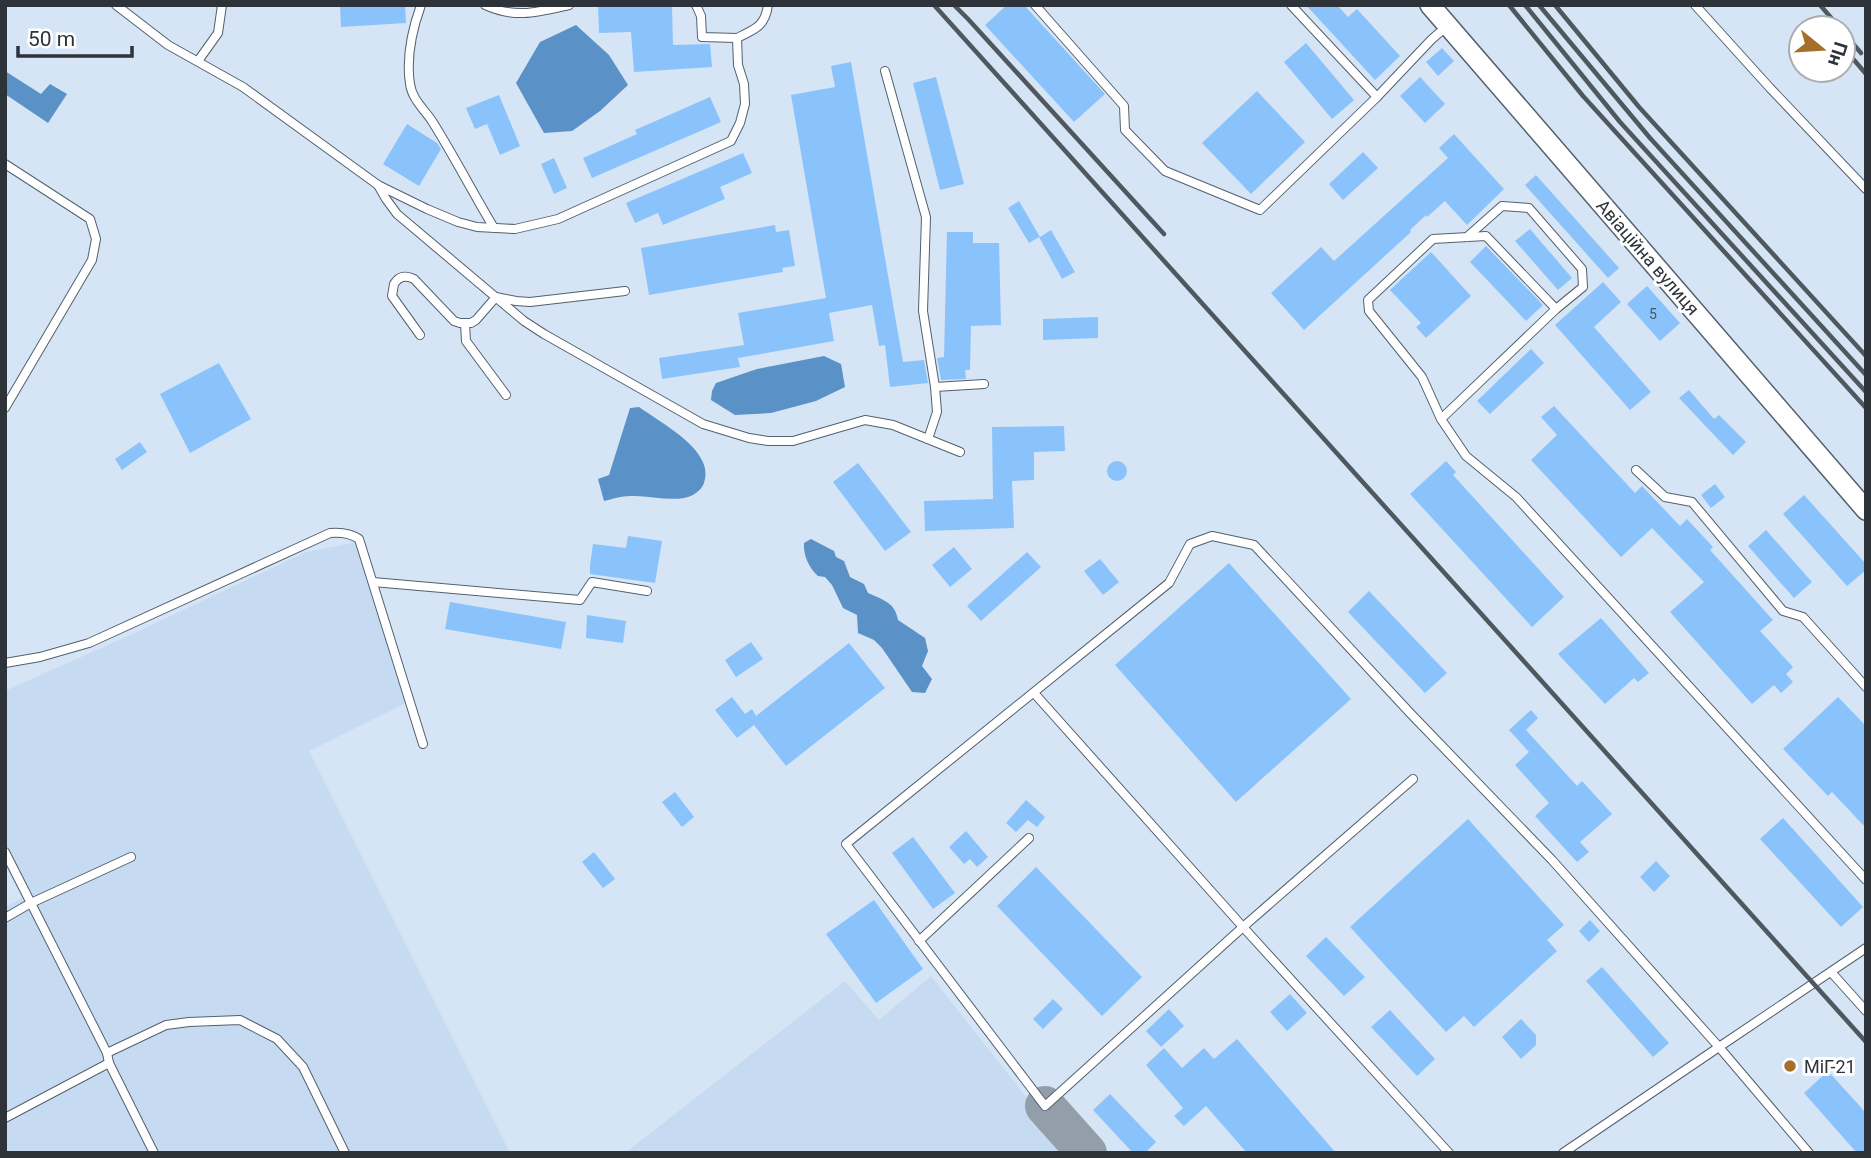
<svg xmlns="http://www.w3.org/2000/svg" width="1871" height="1158" font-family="Roboto,sans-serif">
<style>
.built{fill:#c6dbf1}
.water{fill:#5a91c6}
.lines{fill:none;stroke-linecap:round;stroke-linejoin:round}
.taxiway{stroke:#929eaa;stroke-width:40}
.building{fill:#8ac3fb}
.service-casing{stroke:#53606e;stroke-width:10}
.tertiary-casing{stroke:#53606e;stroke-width:22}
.service{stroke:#fff;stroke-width:8}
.tertiary{stroke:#fff;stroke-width:19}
.rail{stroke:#4f575f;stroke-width:4.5}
.poi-dot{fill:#a56f2a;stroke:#fff;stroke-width:2.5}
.labels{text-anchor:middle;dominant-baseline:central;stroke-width:6;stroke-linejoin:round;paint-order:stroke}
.number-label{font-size:14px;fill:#44576a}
.street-label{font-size:18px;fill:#2d3339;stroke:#fff}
.poi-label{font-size:18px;fill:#2d3339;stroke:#fff;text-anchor:start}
</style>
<rect width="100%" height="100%" fill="#d6e5f5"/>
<!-- built -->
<g class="built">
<polygon points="357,542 406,703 309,751 510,1153 5,1153 5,907 22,898 5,865 5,691 128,636 306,552"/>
<polygon points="931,976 1070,1153 625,1153 845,981 879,1020"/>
</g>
<!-- water -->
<g class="water">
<polygon points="576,25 609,55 628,85 600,111 572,131 544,133 516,83 540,42"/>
<polygon points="5,71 41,94 50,84 67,94 48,123 5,94"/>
<polygon points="824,356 841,364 845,387 816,401 771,413 735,415 711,400 712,391 716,383 757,369"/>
<path d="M639 407C661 423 716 451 704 483 702 490 692 497 684 498 666 501 648 495 630 496 622 496 612 499 604 501L598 479 609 475 630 408Z"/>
<path d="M811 539 834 551 836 557 844 561 850 577 864 584 868 593C884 600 895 603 898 620L925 638 928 651 922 666 932 679 925 693 912 692 882 648 874 640 858 633 857 615 843 608 832 585 825 577 818 576C809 568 803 555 804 543Z"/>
</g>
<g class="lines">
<!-- taxiway -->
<polyline class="taxiway" points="1045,1106 1087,1153"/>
</g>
<!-- building -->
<g class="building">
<polygon points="340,5 405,5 406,23 341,27"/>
<polygon points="672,5 673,45 710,44 712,67 634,72 631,32 599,33 598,6"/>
<polygon points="1007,5 1024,5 1105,94 1074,122 985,25"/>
<polygon points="1306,5 1337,5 1348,17 1357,9 1400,56 1375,80"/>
<polygon points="1306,43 1354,100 1332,119 1284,62"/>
<polygon points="1442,48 1454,61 1438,76 1426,62"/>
<polygon points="851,62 903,362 924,360 928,383 890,387 885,345 879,346 872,305 829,313 834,341 738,358 740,367 662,379 659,358 744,345 738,313 826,298 791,95 835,87 831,66"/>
<polygon points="936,77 964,184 940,190 913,83"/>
<polygon points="1420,77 1445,104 1425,123 1400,96"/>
<polygon points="1257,91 1305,142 1251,194 1202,143"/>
<polygon points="499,95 520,146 500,155 487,124 475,129 466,108"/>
<polygon points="710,97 721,122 592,178 583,158 637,134 635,130"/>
<polygon points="407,124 437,143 441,149 419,186 383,164"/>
<polygon points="1454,134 1504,189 1467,225 1445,201 1427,217 1426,215 1410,230 1411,232 1304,330 1271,293 1321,247 1334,261 1448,158 1439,148"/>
<polygon points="1363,152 1378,168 1343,200 1329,184"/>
<polygon points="743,153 752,173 720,187 725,199 663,225 658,213 635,223 626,203"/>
<polygon points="554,158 567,188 554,194 541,164"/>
<polygon points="1536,175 1619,268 1608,278 1525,185"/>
<polygon points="1019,201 1040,237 1051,230 1075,272 1062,279 1039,237 1029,243 1008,208"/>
<polygon points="775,225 776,232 789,230 795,266 782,268 783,272 649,295 641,248"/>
<polygon points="1530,229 1572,278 1558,290 1515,241"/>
<polygon points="947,232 973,232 973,243 999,243 1001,325 971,326 970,370 965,370 966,379 941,380 937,358 944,357"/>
<polygon points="1486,246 1543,305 1526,321 1470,262"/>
<polygon points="1431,252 1471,296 1426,338 1416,327 1421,323 1390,290"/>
<polygon points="1603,282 1621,302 1594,327 1651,392 1630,410 1555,325"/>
<polygon points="1647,286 1680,323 1660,341 1627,304"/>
<polygon points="1098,317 1098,338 1043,340 1043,319"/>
<polygon points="1531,349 1544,363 1490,414 1477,401"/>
<polygon points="219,363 251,419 190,453 160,394"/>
<polygon points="1689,390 1714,419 1719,415 1746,442 1733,455 1679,398"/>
<polygon points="1554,406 1635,493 1642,486 1680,526 1687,519 1713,547 1710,550 1773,620 1760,631 1793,667 1786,674 1793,682 1781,693 1774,685 1752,704 1670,612 1704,582 1652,528 1621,557 1531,460 1557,435 1541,417"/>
<polygon points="1064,426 1065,451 1034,452 1034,480 1012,481 1014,528 925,531 924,501 993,499 992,427"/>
<polygon points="140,442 147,452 122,470 115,459"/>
<circle cx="1117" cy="471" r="10"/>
<polygon points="1446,461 1456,472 1453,475 1564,597 1532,627 1410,494"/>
<polygon points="858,463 911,532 885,551 833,482"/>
<polygon points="1715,484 1725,497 1711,508 1701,495"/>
<polygon points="1804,495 1866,564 1866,570 1847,586 1783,514"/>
<polygon points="1766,530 1812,582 1794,598 1748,546"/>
<polygon points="628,536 662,541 655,583 590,574 590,565 593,544 626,548"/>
<polygon points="954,547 972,569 950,587 932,565"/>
<polygon points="1027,552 1041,567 981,621 967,606"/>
<polygon points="1100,559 1119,582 1103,595 1084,571"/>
<polygon points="1229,563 1351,699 1236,802 1115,665"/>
<polygon points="1369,591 1447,673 1425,693 1348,612"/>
<polygon points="450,602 566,622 561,649 445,629"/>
<polygon points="587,615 626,621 623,643 586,638"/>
<polygon points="1601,618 1649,673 1638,682 1634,678 1605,704 1558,654"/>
<polygon points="751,642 763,659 736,677 725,660"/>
<polygon points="849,643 885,688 786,766 754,725 737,738 715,710 732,697 745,714 752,709 756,716"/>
<polygon points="1838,697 1866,726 1866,828 1832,792 1828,796 1783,749"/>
<polygon points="1531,710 1538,718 1526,730 1577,786 1582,781 1612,814 1580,842 1589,852 1577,862 1535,816 1549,803 1515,765 1529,752 1509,730"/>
<polygon points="675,792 694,817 682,827 662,802"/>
<polygon points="1026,800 1045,817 1037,827 1028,820 1016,832 1006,823"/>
<polygon points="1783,818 1863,907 1841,927 1760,839"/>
<polygon points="1468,819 1564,925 1547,940 1557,951 1474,1027 1464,1016 1446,1032 1350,927"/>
<polygon points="966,831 988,857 977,867 970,859 964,864 949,847"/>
<polygon points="913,837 955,893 933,909 892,853"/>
<polygon points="594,852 615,879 603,888 582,862"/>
<polygon points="1656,861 1670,876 1654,892 1640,877"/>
<polygon points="1036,867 1142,977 1102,1016 997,906"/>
<polygon points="874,900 923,969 876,1003 826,934"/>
<polygon points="1590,920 1600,931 1589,942 1579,931"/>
<polygon points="1326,937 1365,977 1344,996 1306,956"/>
<polygon points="1602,967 1669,1043 1653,1057 1586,981"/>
<polygon points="1290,994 1307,1013 1287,1031 1270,1012"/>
<polygon points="1053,999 1063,1009 1043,1029 1033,1019"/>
<polygon points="1169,1009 1184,1026 1161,1047 1146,1031"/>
<polygon points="1390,1010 1435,1059 1417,1076 1371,1027"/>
<polygon points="1521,1019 1536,1035 1536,1045 1521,1059 1502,1037"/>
<polygon points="1237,1039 1336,1153 1247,1153 1206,1106 1184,1126 1174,1116 1183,1108 1146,1065 1164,1048 1182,1068 1204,1048 1214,1059"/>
<polygon points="1828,1071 1866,1113 1866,1153 1857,1153 1804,1093"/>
<polygon points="1110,1094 1156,1142 1145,1153 1133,1153 1093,1110"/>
</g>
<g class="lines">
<!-- service casing -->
<g class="service-casing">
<g id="service">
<path d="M116 5 168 45 243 87 378 185 427 209 458 222 477 227 515 229 558 219 731 141 740 123 745 104 744 84 738 65 737 38C756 29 765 26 768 5"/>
<path d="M421 5C412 30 406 58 410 84 412 99 424 109 432 121 454 156 473 193 494 228"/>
<path d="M485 5C515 19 538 12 569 5"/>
<polyline points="696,5 701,16 702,37 737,38"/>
<polyline points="1035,5 1124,106 1125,130 1165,171 1260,210 1377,97 1431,40 1448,25"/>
<polyline points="1291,5 1377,97"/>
<polyline points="1695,5 1770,88 1866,189"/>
<polyline points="198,61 218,33 222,5"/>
<polyline points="885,71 926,217 923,311 935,387 937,412 928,439"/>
<polyline points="5,164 90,219 96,239 92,260 5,408"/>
<polyline points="378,185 386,199 397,214 524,321 544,334 703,424 749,438 768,441 793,441 865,420 893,425 960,452"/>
<polyline points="1467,237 1502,206 1529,208 1582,269 1583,287 1556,309"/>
<polyline points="465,324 466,341 506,395"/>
<path d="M420 335 392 296 394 284C399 276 406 275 414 279L454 321 460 323H471L476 320 496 297 516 301 530 302 625 291"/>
<polyline points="935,387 984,384"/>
<polyline points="1441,419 1556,309 1486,236 1433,239 1368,300 1369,311 1422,377 1441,419 1466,456 1516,497 1866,880"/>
<polyline points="1636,470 1665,497 1692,502 1783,611 1803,617 1866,687"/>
<polyline points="373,582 580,600 592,582 647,591"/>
<path d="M5 663 40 657 89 643 330 533C341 532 350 533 359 539L423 744"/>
<polyline points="1034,693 1243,927 1413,779"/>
<polyline points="5,852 107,1053 109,1063 154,1153"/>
<polyline points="5,918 31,903 131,857"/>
<polyline points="919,941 1029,838"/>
<polyline points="1831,972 1866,1011"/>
<polyline points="107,1053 166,1025 189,1022 240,1020 277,1039 303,1067 345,1153"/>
<polyline points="5,1118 109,1063"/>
<polyline points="1449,1153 1243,927 1045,1106 846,844 1169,583 1190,544 1212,536 1254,545 1411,714 1552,860 1719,1047 1563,1153"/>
<polyline points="1809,1153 1719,1047 1866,948"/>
</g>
</g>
<!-- tertiary casing -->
<g class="tertiary-casing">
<polyline id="tertiary" points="1430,5 1866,510"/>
</g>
<!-- service -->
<use href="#service" class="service"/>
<!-- tertiary -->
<use href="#tertiary" class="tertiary"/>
<!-- rail -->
<g class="rail">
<polyline points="934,5 1866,1042"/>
<polyline points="954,5 968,19 1164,234"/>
<polyline points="1509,5 1583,96 1866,408"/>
<polyline points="1525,5 1620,122 1866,392"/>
<polyline points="1539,5 1650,138 1866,375"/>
<polyline points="1555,5 1639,107 1866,356"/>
<polyline points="1820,5 1840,28"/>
<polyline points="1843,32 1861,53"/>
<polyline points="1843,47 1866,74"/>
</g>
</g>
<!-- markers -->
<circle class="poi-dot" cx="1790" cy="1066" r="7"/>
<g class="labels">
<!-- number labels -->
<g class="number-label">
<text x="1653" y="314">5</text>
</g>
<!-- street labels -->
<g class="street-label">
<text transform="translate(1648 257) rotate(49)">Авіаційна вулиця</text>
</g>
<!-- poi labels -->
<g class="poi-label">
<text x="1804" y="1066">МіГ-21</text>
</g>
</g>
<!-- border -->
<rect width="1871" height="1158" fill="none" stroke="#2d3339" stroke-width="14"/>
<!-- north arrow -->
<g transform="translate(1822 49) rotate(108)"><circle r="33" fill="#ffffff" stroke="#abadb0" stroke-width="2"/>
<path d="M0-5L12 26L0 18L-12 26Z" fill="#a56f2a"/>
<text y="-10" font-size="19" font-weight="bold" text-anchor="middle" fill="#2d3339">Пн</text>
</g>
<!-- scale -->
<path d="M18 46v10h114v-10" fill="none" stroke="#2d3339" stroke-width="3.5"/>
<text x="28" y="46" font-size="21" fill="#2d3339" stroke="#ffffff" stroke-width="5" paint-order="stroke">50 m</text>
</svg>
